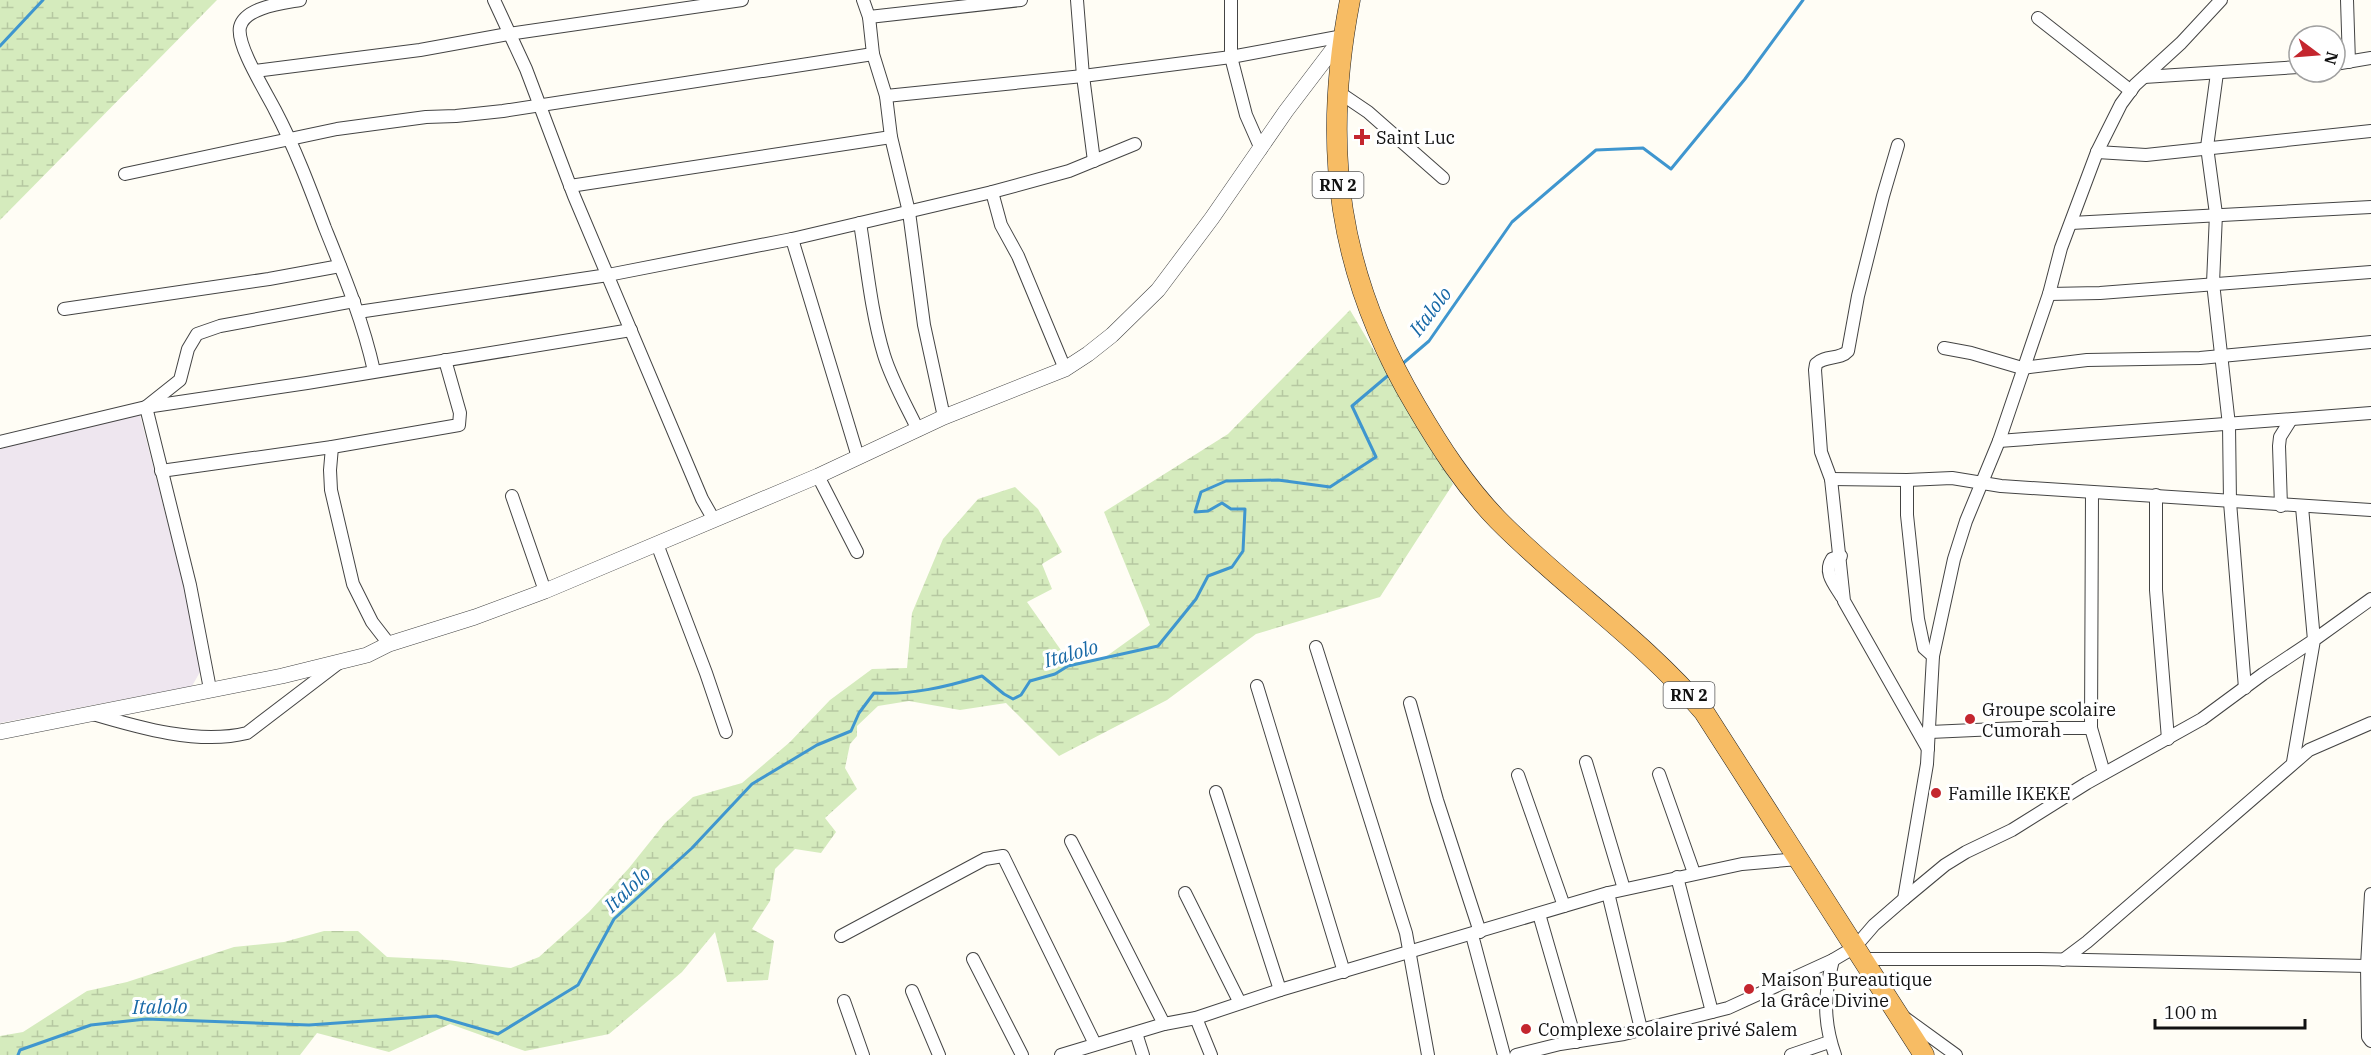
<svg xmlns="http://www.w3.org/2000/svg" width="2371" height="1055" font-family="'IBM Plex Serif',serif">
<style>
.industrial{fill:#eee6ef}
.wetland{fill:url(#wetland-marsh)}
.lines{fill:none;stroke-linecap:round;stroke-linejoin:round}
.stream{stroke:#3f96cf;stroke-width:3}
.minor-casing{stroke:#444;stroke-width:14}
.tertiary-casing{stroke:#444;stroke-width:16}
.trunk-casing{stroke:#222;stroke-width:21}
.minor{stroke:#fff;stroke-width:12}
.tertiary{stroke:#fff;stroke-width:15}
.trunk{stroke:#f7bc64;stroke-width:20}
.poi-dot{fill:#c4262e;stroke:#fff;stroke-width:2}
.labels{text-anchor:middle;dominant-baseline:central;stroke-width:6;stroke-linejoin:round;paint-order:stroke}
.shield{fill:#fff;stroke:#585858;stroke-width:1.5}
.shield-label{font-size:16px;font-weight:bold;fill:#111}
.poi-label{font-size:18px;fill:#111;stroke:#fff;text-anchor:start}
.water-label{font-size:20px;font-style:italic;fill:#1768a6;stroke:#fff}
</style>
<defs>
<pattern id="wetland-marsh" width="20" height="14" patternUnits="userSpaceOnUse" patternTransform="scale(1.5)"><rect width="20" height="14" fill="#d5ebbd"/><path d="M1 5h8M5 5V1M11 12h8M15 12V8" fill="none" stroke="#b6c8a1"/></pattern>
</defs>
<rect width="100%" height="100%" fill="#fffdf5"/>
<!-- industrial -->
<polygon class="industrial" points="140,415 204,665 192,686 0,723 0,441"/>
<!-- wetland -->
<g class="wetland">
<polygon points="0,0 217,0 0,220"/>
<polygon points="1350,310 1453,484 1380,597 1256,634 1167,700 1059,756 1006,703 960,710 909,701 878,706 857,726 857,736 850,744 845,768 857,789 825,818 836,832 821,853 795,849 775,869 770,901 752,929 774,941 768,980 727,982 715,932 682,972 609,1034 525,1051 450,1024 389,1052 317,1033 300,1055 0,1055 0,1036 23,1032 87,991 127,982 234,947 284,942 324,931 358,931 387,957 447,960 511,968 539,957 589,912 629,868 665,823 693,797 742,783 790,742 830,700 872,669 907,668 912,613 943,539 978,499 1015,487 1038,509 1062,552 1042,564 1052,589 1027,602 1070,663 1104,658 1150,625 1104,512 1228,434"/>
</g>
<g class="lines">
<!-- stream -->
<g class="stream">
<polyline points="0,46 43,0"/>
<polyline points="1401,365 1429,341 1512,222 1596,150 1643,148 1671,169 1745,79 1803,0"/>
<path d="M18 1055 20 1050 91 1025 146 1019 309 1025 436 1016 498 1034 578 985 614 919 692 848 752 784 817 745 851 731 859 713 874 693C912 695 946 687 982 676L1004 694 1013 699 1021 695 1030 681 1055 674 1068 666 1158 646 1196 599 1208 576 1232 567 1243 551 1245 509H1231L1222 503 1208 511 1195 512 1201 492 1226 481 1278 480 1330 487 1376 457 1352 406 1391 373"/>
</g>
<!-- minor casing -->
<g class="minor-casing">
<g id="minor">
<path d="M300 0C284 3 245 7 240 27 236 45 266 92 275 110 295 148 310 188 325 228 344 275 363 321 374 371"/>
<polyline points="494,0 526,69 574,196 702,499 714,520"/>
<polyline points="863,0 869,17 873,54 886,96 891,137 909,212 924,325 944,417"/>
<polyline points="1077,0 1083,76 1094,161"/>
<polyline points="1231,0 1231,57 1246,115 1261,149"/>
<polyline points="2347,0 2349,62"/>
<polyline points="869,17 1021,0"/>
<polyline points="2038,18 2131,91"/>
<polyline points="2335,64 2371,58"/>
<polyline points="255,71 420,50 508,34 742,0"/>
<polyline points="2217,73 2207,147 2216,214 2213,283 2229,425 2230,502 2245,688"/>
<polyline points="2144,77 2299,67"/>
<polyline points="1337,91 1368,112 1443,178"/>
<polyline points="886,96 1083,76 1231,57 1343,36"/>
<path d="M1898 145 1883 196 1858 296 1848 351C1840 360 1825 355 1816 364L1815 370 1821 452 1831 479 1844 601 1928 749"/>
<polyline points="2097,152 2146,155 2371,131"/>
<polyline points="125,174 337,129 426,117 456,116 503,111 873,54"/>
<polyline points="570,186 891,137"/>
<polyline points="992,192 1001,225 1018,256 1065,369"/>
<path d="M860 223C867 266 871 312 884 355 892 381 906 405 918 430"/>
<polyline points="2071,223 2371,207"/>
<polyline points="792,239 858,457"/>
<polyline points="2049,294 2100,293 2371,272"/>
<polyline points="64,309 269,279 340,266"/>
<polyline points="358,312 608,275 792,239 992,192 1069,171 1135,144"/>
<polyline points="1944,348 1971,353 2022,368 2087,360 2200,358 2371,342"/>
<polyline points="1999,441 2371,413"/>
<polyline points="0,442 146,407 307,383 631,330"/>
<polyline points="332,447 330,470 331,490 353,584 372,622 389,644"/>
<polyline points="161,471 332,447 459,425 460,413 445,360"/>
<polyline points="818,476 857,552"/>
<polyline points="1831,479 1907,480 1952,478 2001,486 2371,510"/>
<polyline points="1907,480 1907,515 1918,619 1924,648 1933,656"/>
<polyline points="2092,492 2091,728 2104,773"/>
<polyline points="2156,495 2156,590 2168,739"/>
<polyline points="512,496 545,591"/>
<polyline points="2281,506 2279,446 2280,437 2290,421"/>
<polyline points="657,544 706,673 726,732"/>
<path d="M1841 556 1832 559C1823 573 1835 585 1842 597"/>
<polyline points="1316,647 1406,933 1428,1055"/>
<polyline points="1257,686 1344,972"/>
<polyline points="210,689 190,585 146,407 180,380 188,349 197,334 220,326 354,301"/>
<polyline points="1410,703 1437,800 1480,932"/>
<path d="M93 714C140 728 199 745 247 733L340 662"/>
<polyline points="1930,732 2019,728 2091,728"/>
<polyline points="1586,762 1624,889"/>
<polyline points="2293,762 2314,640 2371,599"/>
<polyline points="1659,774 1694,873"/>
<polyline points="1518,775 1564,906"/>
<polyline points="1216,792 1280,990"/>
<polyline points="1071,841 1164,1024"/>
<polyline points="1677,877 1712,1012"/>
<polyline points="1185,893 1240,1003"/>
<polyline points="1608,893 1641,1029"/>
<polyline points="2371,894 2367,966 2368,1037 2371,1041"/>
<polyline points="1904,899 1945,865 1966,852 2012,830 2087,783 2202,719 2263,674 2314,640 2302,507"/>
<polyline points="1539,914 1576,1042"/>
<polyline points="1472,935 1504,1055"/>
<polyline points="841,936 985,859 1003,856 1095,1044"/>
<polyline points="973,959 1022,1055"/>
<polyline points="1863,959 2039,959 2367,966"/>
<path d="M1833 960C1824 994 1823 1021 1835 1055"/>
<polyline points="2063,960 2087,942 2309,750 2371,723"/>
<polyline points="912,991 939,1055"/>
<polyline points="844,1001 863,1055"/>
<polyline points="1196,1018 1211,1055"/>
<polyline points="1905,1018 1956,1055"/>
<polyline points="1136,1033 1143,1055"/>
<polyline points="1061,1055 1164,1024 1196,1018 1280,990 1608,893 1742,864 1798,859"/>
<polyline points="1516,1055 1560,1044 1624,1034 1728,1008 1833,960 1855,947 1874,925 1904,899 1927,764 1933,656 1954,559 1966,521 1999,441 2049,294 2061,248 2097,152 2121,104 2135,85 2181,43 2221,0"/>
<polyline points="1791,1055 1829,1042"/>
</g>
</g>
<!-- tertiary casing -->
<g class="tertiary-casing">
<polyline id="tertiary" points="0,732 282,676 367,655 389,644 475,617 545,591 818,476 944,417 1065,369 1088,354 1112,335 1158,290 1212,218 1286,111 1343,36"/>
</g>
<!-- trunk casing -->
<g class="trunk-casing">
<path id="trunk" d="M1350 0C1321 149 1338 275 1416 406 1440 447 1465 486 1498 520 1564 587 1643 640 1704 712L1924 1055"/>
</g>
<!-- minor -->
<use href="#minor" class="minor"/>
<!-- tertiary -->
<use href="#tertiary" class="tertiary"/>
<!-- trunk -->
<use href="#trunk" class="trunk"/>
</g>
<!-- markers -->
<g class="poi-dot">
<path d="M1359 128h6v6h6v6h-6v6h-6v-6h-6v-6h6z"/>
<circle cx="1970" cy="719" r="6"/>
<circle cx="1936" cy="793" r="6"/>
<circle cx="1749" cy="989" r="6"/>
<circle cx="1526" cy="1029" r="6"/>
</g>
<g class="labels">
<!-- shield labels -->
<g class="shield">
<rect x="1312.5" y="172" width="51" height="26" rx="4.5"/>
<rect x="1663.5" y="682" width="51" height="26" rx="4.5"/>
</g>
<g class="shield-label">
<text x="1338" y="185">RN 2</text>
<text x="1689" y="695">RN 2</text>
</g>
<!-- poi labels -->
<g class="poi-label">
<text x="1376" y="137">Saint Luc</text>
<text x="1982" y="709">Groupe scolaire<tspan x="1982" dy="21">Cumorah</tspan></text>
<text x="1948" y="793">Famille IKEKE</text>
<text x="1761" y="979">Maison Bureautique<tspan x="1761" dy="21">la Grâce Divine</tspan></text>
<text x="1538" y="1029">Complexe scolaire privé Salem</text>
</g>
<!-- water labels -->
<g class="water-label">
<text transform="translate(1430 311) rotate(-53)">Italolo</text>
<text transform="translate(1071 653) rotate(-16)">Italolo</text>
<text transform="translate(627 889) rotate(-44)">Italolo</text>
<text transform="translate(160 1006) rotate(-1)">Italolo</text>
</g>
</g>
<!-- north arrow -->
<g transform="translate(2317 54) rotate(106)"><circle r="28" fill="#ffffff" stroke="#a0a0a0" stroke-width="1.5"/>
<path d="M0-4.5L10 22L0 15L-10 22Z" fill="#c4262e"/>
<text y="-9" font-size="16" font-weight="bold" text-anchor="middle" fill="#111111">N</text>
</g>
<!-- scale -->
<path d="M2155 1019v9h150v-9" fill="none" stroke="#111111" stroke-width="3"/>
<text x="2164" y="1019" font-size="18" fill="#111111" stroke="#ffffff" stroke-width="4.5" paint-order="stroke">100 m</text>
</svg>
